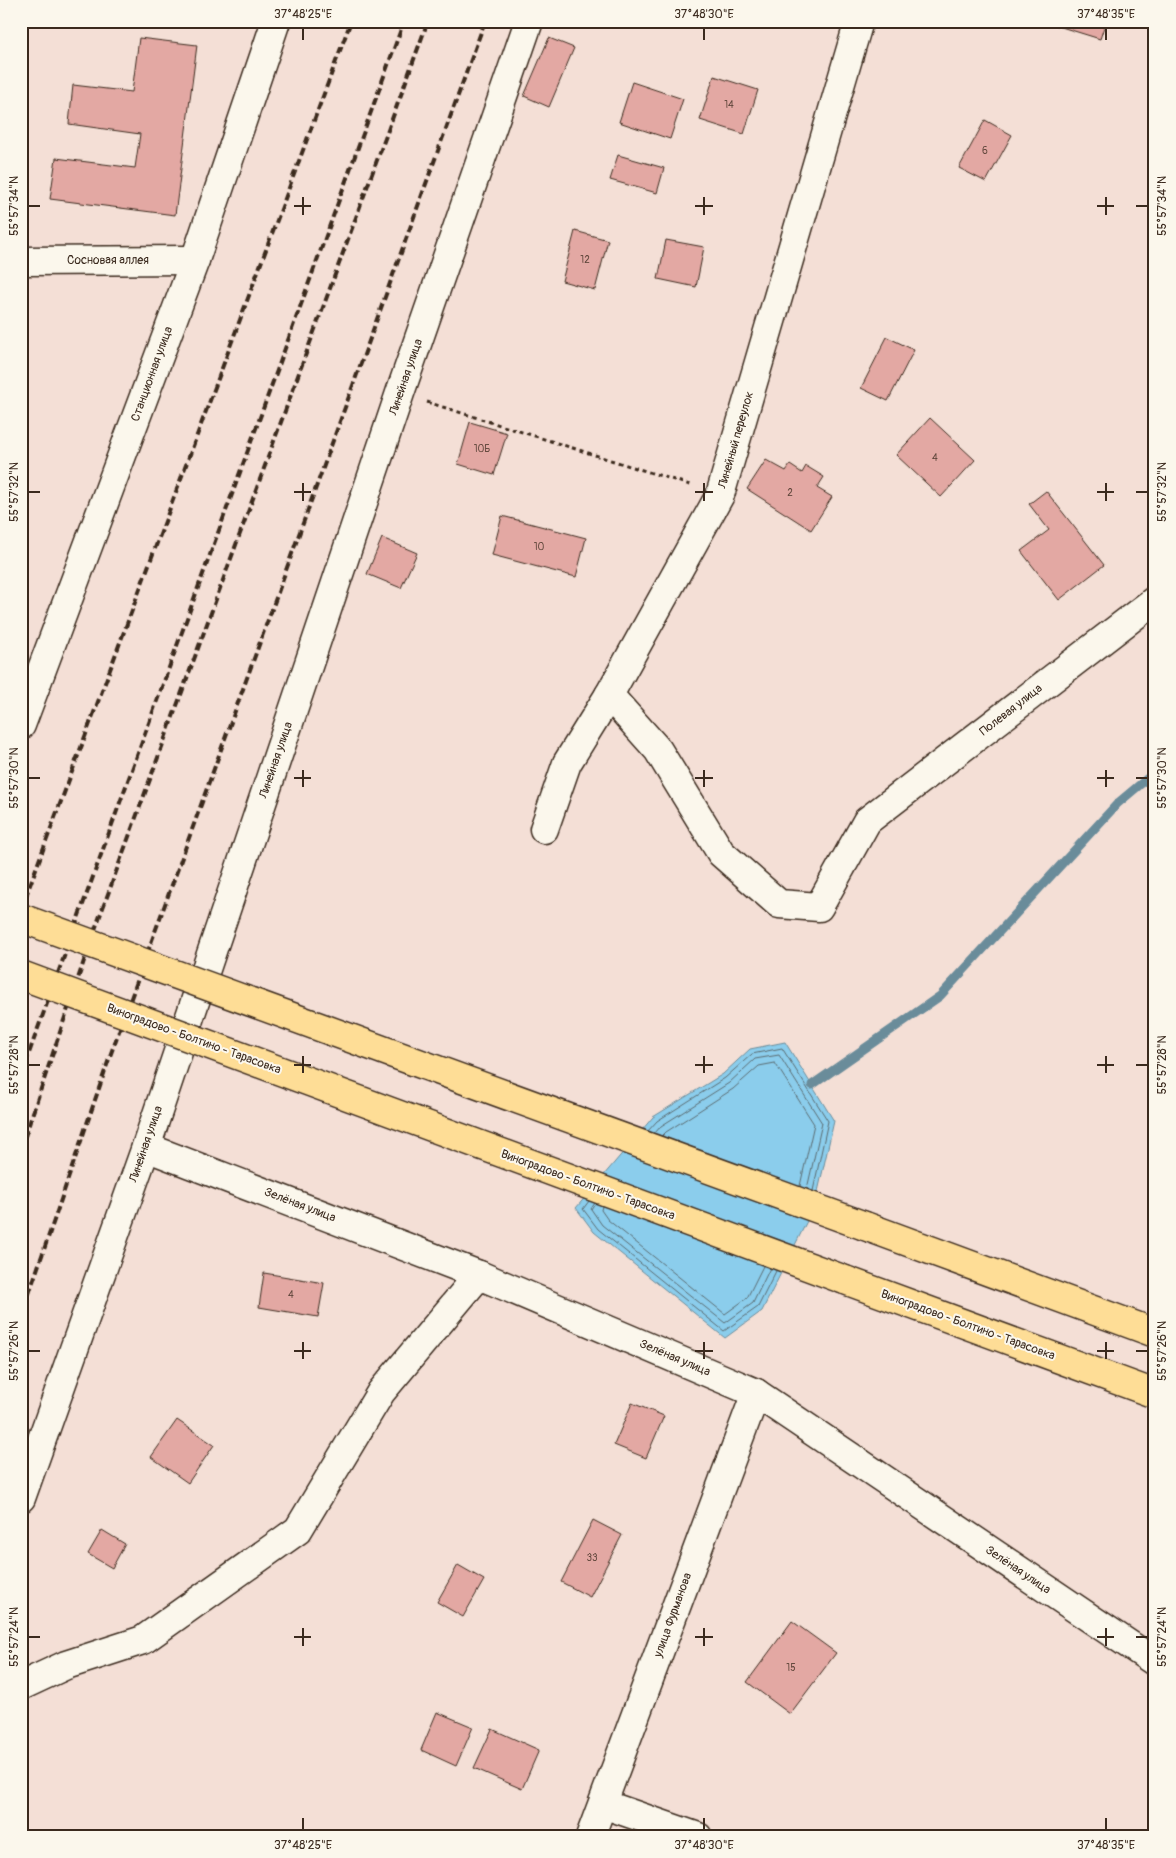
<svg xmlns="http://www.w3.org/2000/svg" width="1176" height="1858" font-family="Pangolin,sans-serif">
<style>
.water{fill:#8bcdec;stroke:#6b8c9a}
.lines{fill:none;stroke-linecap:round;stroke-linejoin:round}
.shore{stroke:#5b6b70;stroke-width:1}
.stream{stroke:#6b8c9a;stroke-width:9}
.building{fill:#e3a8a3;stroke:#3b2a1e}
.minor-casing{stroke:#3b2a1e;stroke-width:31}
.major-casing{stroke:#3b2a1e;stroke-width:31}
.path{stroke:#3b2a1e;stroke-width:3;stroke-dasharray:4 4;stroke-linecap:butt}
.minor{stroke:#fbf7ec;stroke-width:28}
.major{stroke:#fedd96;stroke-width:28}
.rail{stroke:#3b2a1e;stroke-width:4;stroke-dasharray:8 4;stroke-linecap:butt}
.major-bridge-casing{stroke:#3b2a1e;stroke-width:31;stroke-linecap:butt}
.major-bridge{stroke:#fedd96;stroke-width:28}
.ticks{fill:none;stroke:#3b2a1e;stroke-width:2}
.labels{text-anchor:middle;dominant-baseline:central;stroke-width:4;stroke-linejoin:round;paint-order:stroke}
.number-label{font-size:10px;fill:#654a3f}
.street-label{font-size:12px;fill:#3b2a1e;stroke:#fbf7ec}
.neatline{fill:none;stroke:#3b2a1e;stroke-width:2}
.ticks-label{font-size:12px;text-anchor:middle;fill:#3b2a1e}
</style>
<rect width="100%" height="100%" fill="#f4dfd6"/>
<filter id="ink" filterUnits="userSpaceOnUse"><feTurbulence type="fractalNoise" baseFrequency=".02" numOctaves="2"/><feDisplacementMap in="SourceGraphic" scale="10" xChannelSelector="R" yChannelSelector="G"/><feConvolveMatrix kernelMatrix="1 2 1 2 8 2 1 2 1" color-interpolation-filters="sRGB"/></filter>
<g filter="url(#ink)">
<!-- water -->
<polygon class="water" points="785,1042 834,1121 815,1205 762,1311 725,1338 594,1232 576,1208 653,1117 723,1074 750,1049"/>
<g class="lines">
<!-- shore -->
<g class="shore">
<polyline points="648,1131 657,1121 725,1078 752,1054 782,1048 828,1121 813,1191"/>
<polyline points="655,1133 661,1126 729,1083 755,1059 779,1055 822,1123 807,1189"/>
<polyline points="662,1136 666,1132 733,1089 759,1066 775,1063 814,1124 800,1186"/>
<polyline points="589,1201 583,1209 598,1229 724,1331 758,1307 776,1271"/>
<polyline points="595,1203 591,1209 602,1225 725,1323 753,1303 770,1268"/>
<polyline points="602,1206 601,1210 608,1220 725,1314 747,1298 763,1266"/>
</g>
<!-- stream -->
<polyline class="stream" points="812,1085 940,996 1118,803 1155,772"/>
</g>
<!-- building -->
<g class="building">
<polygon points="1042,21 1106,21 1100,39"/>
<polygon points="139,38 197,45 175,215 50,199 56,158 135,168 140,134 69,124 73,85 132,92"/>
<polygon points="549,38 574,48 549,107 524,96"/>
<polygon points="714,76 758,90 744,134 700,120"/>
<polygon points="632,82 683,99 670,139 619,122"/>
<polygon points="985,120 1012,135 986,182 959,168"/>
<polygon points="618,155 664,168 657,193 610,180"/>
<polygon points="575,231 608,240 595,290 562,281"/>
<polygon points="666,240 704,247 696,287 658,279"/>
<polygon points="887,337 914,350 888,401 861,388"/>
<polygon points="930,418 975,460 941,497 896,455"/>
<polygon points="470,422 507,433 494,475 458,464"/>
<polygon points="766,460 786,471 790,465 802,473 806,466 824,477 817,488 832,497 811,530 747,489"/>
<polygon points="1046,491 1104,565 1059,600 1021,551 1049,530 1029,504"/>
<polygon points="502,516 586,538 576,577 492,555"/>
<polygon points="382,538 417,553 401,588 367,574"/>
<polygon points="264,1273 324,1283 318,1317 259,1307"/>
<polygon points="632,1403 664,1416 646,1458 614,1445"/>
<polygon points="177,1420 214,1445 188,1483 151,1457"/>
<polygon points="593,1520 622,1535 590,1597 561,1582"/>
<polygon points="102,1530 125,1544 112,1568 88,1554"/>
<polygon points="458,1565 484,1580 463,1617 437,1602"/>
<polygon points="792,1621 836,1653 790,1714 747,1682"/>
<polygon points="437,1712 473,1727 456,1766 421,1750"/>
<polygon points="492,1729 539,1750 522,1789 474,1768"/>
</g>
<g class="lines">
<!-- minor casing -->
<g class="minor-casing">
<g id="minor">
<polyline points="21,261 195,260"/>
<polyline points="609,695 658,750 721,853 779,904 819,907 867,821 1155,600"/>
<polyline points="21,725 195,260 276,21"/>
<polyline points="544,829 567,763 609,695 720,495 859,21"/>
<polyline points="146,1147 479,1275 756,1393 1155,1662"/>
<polyline points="21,1498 146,1147 400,393 529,21"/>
<polyline points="21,1686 66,1665 143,1640 298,1530 381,1392 479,1275"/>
<polyline points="603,1804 698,1837"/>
<polyline points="590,1837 756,1393"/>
</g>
</g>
<!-- major casing -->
<g class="major-casing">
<g id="major">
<polyline points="865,1226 1155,1333"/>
<polyline points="845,1280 1155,1394"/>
</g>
</g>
<!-- path -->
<polyline class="path" points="427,402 693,486"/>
<!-- minor -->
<use href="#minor" class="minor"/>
<!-- major -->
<use href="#major" class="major"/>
<!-- rail -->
<g class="rail">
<polyline points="21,909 351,21"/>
<polyline points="21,1075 404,21"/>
<polyline points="21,1148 90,943 428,21"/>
<polyline points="21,1317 110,1056 485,21"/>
</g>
<!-- major-bridge casing -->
<g class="major-bridge-casing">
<g id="major-bridge">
<polyline points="21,918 865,1226"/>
<polyline points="21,975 845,1280"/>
</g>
</g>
<!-- major-bridge -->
<use href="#major-bridge" class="major-bridge"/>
</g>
</g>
<!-- ticks -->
<path class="ticks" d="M303 28V40M704 28V40M1106 28V40M303 197V215M704 197V215M1106 197V215M28 206H40M294 206H311M695 206H713M1097 206H1114M1136 206H1148M303 483V501M704 483V501M1106 483V501M28 492H40M294 492H311M695 492H713M1097 492H1114M1136 492H1148M303 770V787M704 770V787M1106 770V787M28 778H40M294 778H311M695 778H713M1097 778H1114M1136 778H1148M303 1056V1073M704 1056V1073M1106 1056V1073M28 1065H40M294 1065H311M695 1065H713M1097 1065H1114M1136 1065H1148M303 1342V1359M704 1342V1359M1106 1342V1359M28 1351H40M294 1351H311M695 1351H713M1097 1351H1114M1136 1351H1148M303 1628V1646M704 1628V1646M1106 1628V1646M28 1637H40M294 1637H311M695 1637H713M1097 1637H1114M1136 1637H1148M303 1818V1830M704 1818V1830M1106 1818V1830"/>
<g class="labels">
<!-- number labels -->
<g class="number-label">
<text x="729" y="105">14</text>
<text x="985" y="151">6</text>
<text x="585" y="260">12</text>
<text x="482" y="449">10Б</text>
<text x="935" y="458">4</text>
<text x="790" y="493">2</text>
<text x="539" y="547">10</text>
<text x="291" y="1295">4</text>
<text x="592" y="1558">33</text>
<text x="791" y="1668">15</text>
</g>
<!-- street labels -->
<g class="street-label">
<text x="108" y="260">Сосновая аллея</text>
<text transform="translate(152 374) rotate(-70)">Станционная улица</text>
<text transform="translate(406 377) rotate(-71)">Линейная улица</text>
<text transform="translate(736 440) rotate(-74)">Линейный переулок</text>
<text transform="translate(1011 710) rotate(-38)">Полевая улица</text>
<text transform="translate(276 760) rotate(-71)">Линейная улица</text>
<text transform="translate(194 1039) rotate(20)">Виноградово - Болтино - Тарасовка</text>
<text transform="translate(146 1144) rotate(-71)">Линейная улица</text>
<text transform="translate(588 1185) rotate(20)">Виноградово - Болтино - Тарасовка</text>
<text transform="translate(300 1205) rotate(21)">Зелёная улица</text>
<text transform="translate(968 1325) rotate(20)">Виноградово - Болтино - Тарасовка</text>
<text transform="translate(675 1358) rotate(23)">Зелёная улица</text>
<text transform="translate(1018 1570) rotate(34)">Зелёная улица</text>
<text transform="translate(673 1615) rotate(-70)">улица Фурманова</text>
</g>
</g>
<!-- margin -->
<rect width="1176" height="1858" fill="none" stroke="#fbf7ec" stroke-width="55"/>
<rect x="28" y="28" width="1120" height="1802" class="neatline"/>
<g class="ticks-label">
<text x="303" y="18">37°48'25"E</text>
<text x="704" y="18">37°48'30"E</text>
<text x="1106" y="18">37°48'35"E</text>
<text transform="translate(14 206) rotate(-90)" y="4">55°57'34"N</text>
<text transform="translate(1162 206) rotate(-90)" y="4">55°57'34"N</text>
<text transform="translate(14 492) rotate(-90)" y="4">55°57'32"N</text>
<text transform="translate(1162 492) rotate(-90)" y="4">55°57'32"N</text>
<text transform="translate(14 778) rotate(-90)" y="4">55°57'30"N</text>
<text transform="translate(1162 778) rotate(-90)" y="4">55°57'30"N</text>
<text transform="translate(14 1065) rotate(-90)" y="4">55°57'28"N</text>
<text transform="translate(1162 1065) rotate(-90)" y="4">55°57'28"N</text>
<text transform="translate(14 1351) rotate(-90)" y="4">55°57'26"N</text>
<text transform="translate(1162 1351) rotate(-90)" y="4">55°57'26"N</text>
<text transform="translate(14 1637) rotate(-90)" y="4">55°57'24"N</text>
<text transform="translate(1162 1637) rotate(-90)" y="4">55°57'24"N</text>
<text x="303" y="1849">37°48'25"E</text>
<text x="704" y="1849">37°48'30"E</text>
<text x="1106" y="1849">37°48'35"E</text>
</g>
</svg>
